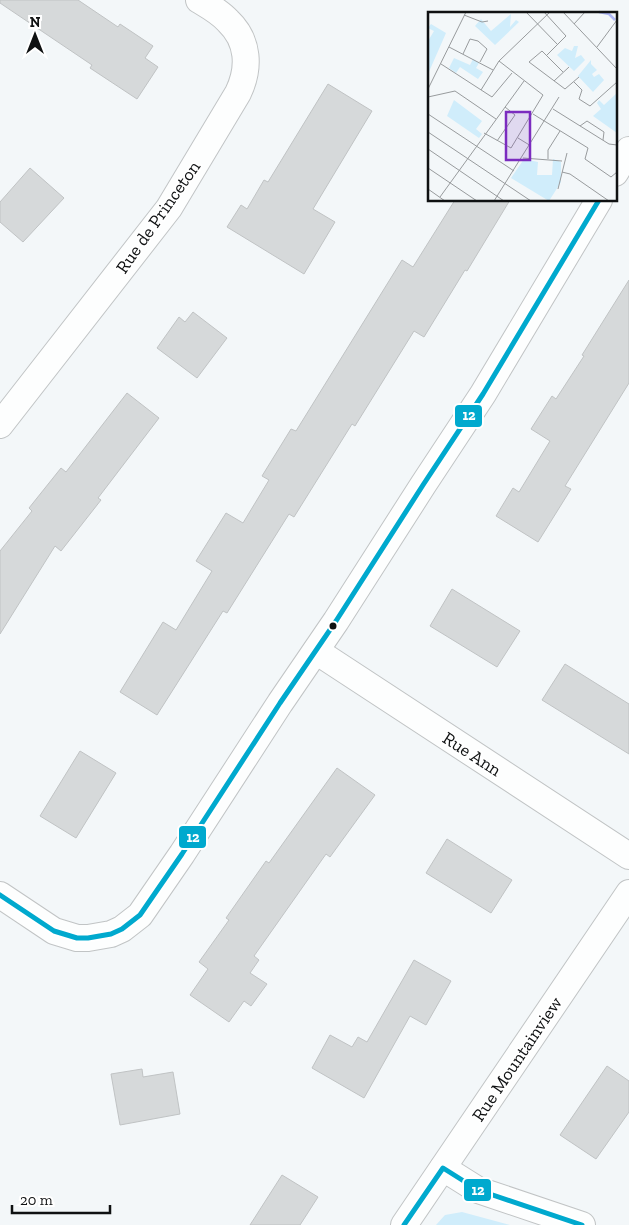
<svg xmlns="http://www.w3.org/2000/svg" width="629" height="1225" font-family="'Zilla Slab',serif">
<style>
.green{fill:#d0edfb}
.building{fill:#d6d9da;stroke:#c0c3c4}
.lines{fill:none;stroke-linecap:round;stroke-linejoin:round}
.minor-casing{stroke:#c1c4c5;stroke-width:28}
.minor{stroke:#fdfefe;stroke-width:26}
.bus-1-casing{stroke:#fff;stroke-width:9}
.bus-1{stroke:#00a9ce;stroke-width:5}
.bus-dot{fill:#0f1112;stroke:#fff;stroke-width:2}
.labels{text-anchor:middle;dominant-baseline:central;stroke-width:4;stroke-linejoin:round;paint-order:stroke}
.street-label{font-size:18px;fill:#0f1112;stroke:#fff}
.inset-river{fill:none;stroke:#aeb7f5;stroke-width:2.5}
.inset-road{fill:none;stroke:#989b9d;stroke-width:1}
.view{fill:#7b2cbf;fill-opacity:0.15;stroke:#7b2cbf;stroke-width:2.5}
.inset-edge{fill:none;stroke:#0f1112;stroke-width:2.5}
.line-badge{stroke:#fff;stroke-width:2}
.badge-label{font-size:14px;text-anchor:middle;font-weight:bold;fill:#fff}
</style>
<rect width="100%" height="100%" fill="#f3f7f9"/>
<!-- green -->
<polygon class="green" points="462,1212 510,1225 436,1225 445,1215"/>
<!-- building -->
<g class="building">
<polygon points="0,0 78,0 118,27 120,24 153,46 145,58 158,67 137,99 90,68 92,65 0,3"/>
<polygon points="328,84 372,111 313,209 335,222 304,274 227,227 241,205 247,209 264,180 268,182"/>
<polygon points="30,168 64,198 23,242 0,222 0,202"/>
<polygon points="455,200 510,200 467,271 465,270 424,337 414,331 355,426 352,424 294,517 289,514 227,613 223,611 157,715 120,692 163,622 176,630 212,571 196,561 226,513 243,523 269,480 262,476 291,429 296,431 402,260 413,267"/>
<polygon points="629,280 629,383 565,486 571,489 538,542 496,516 513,488 519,492 550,441 531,429 552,396 556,399 584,356 582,355"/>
<polygon points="193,312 227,338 197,378 157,348 179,317 185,322"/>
<polygon points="127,393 159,418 98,498 101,500 61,551 55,546 0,634 0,551 32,511 29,508 61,468 66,472"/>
<polygon points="452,589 520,631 497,667 430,626"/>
<polygon points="565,664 629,704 629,754 542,700"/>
<polygon points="80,751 116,773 76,838 40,816"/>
<polygon points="337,768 375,795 330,857 326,854 254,956 259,960 250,973 267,984 251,1006 244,1001 229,1022 190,995 208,969 199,962 229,920 226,918 266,861 269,863"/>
<polygon points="447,839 512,880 491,913 426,873"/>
<polygon points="414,960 451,981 426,1025 410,1016 364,1098 312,1068 330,1035 352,1047 358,1037 367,1042"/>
<polygon points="607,1066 629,1081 629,1112 596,1159 560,1135"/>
<polygon points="142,1069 143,1077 173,1072 180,1114 120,1125 111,1074"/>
<polygon points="282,1175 318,1197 300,1225 250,1225"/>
</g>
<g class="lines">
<!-- minor casing -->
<g class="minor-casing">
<g id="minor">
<polyline points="615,173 629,150"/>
<path d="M0 425 169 208 238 93C250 68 249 41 228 21 220 12 209 6 199 0"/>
<polyline points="316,651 629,856"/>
<polyline points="0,895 54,931 77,938 88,938 111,934 122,929 140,915 182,854 280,703 336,621 423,485 483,394 599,200"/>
<polyline points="443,1168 478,1190 582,1225"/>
<polyline points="404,1225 629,893"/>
</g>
</g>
<!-- minor -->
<use href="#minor" class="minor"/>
<!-- bus-1 casing -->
<g class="bus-1-casing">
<g id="bus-1">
<polyline points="0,895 54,931 77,938 88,938 111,934 122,929 140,915 182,854 280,703 336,621 423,485 483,394 599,200"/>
<polyline points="404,1225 443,1168 478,1190 582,1225"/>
</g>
</g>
<!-- bus-1 -->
<use href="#bus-1" class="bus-1"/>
</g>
<!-- markers -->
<circle class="bus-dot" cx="333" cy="626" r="4.5"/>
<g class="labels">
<!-- street labels -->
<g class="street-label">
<text transform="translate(158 217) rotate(-55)">Rue de Princeton</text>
<text transform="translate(472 754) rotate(33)">Rue Ann</text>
<text transform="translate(517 1059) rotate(-56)">Rue Mountainview</text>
</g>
</g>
<!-- overview -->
<g transform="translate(428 12)">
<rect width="189" height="189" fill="#f3f7f9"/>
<path d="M83 2 82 15 88 8 91 10 67 33 47 14 53 7 63 19ZM3 12 18 21 0 62V29L6 19 0 16ZM146 34H150L147 46 153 43 157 48 146 59 129 43 137 36 144 39ZM26 46 42 53 45 47 51 51 48 56 55 60 50 67 32 55 28 61 21 56ZM163 48V52L169 58 164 62 166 65 171 62 176 68 165 80 150 64ZM189 81V121L165 104 173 97 169 91 171 88 176 93ZM26 88 54 109 48 117 54 122 51 126 19 104ZM125 147 133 150V170L121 189 83 166 96 147 110 150 109 163H124Z" fill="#d0edfb"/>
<path class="inset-river" d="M171 0 181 2 187 8"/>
<path class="inset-road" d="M98 0 130 33M116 0 138 24 119 43M135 0 189 57M36 3 54 10 60 9M146 12 157 0M21 35 65 58M169 35 189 8M35 42 42 27 50 29 59 37 52 50M13 52 64 85 84 61M135 60 114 39 101 50 137 77 151 65M126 69 141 55M146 70 154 78 151 87 162 94 189 70M0 77 38 0M53 78 71 49 122 0M0 85 27 79 68 107M125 97 181 132 189 133M0 102 86 159M105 102 160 136 157 147 183 165 189 160M152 114 159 109 176 120 175 128M0 120 103 189M56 121 83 136 115 83 71 49M90 126 103 134M69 129 87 103 77 95M0 137 76 189M95 146 134 149M120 147V138L132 119M0 156 49 189M134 160 142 162 181 189M0 177 17 189M130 177 139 141M12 185 96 69M66 189 131 85"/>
<path class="view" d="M78 100H102V148H78Z"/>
<rect width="189" height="189" class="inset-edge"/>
</g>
<g class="line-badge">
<rect x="454" y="404" width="29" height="24" rx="5" fill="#00a9ce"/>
<rect x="178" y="825" width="29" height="24" rx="5" fill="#00a9ce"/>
<rect x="463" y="1178" width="29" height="24" rx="5" fill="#00a9ce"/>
</g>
<g class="badge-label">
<text x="469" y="420">12</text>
<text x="193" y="842">12</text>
<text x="478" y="1195">12</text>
</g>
<!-- north arrow -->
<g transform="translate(35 35)" stroke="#ffffff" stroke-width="4" paint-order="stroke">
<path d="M0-4L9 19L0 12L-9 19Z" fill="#0f1112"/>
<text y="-8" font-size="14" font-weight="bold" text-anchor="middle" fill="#0f1112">N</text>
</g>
<!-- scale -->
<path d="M12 1205v8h98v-8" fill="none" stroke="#0f1112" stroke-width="2.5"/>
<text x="20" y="1205" font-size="15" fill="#0f1112" stroke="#ffffff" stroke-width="4" paint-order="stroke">20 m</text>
</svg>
